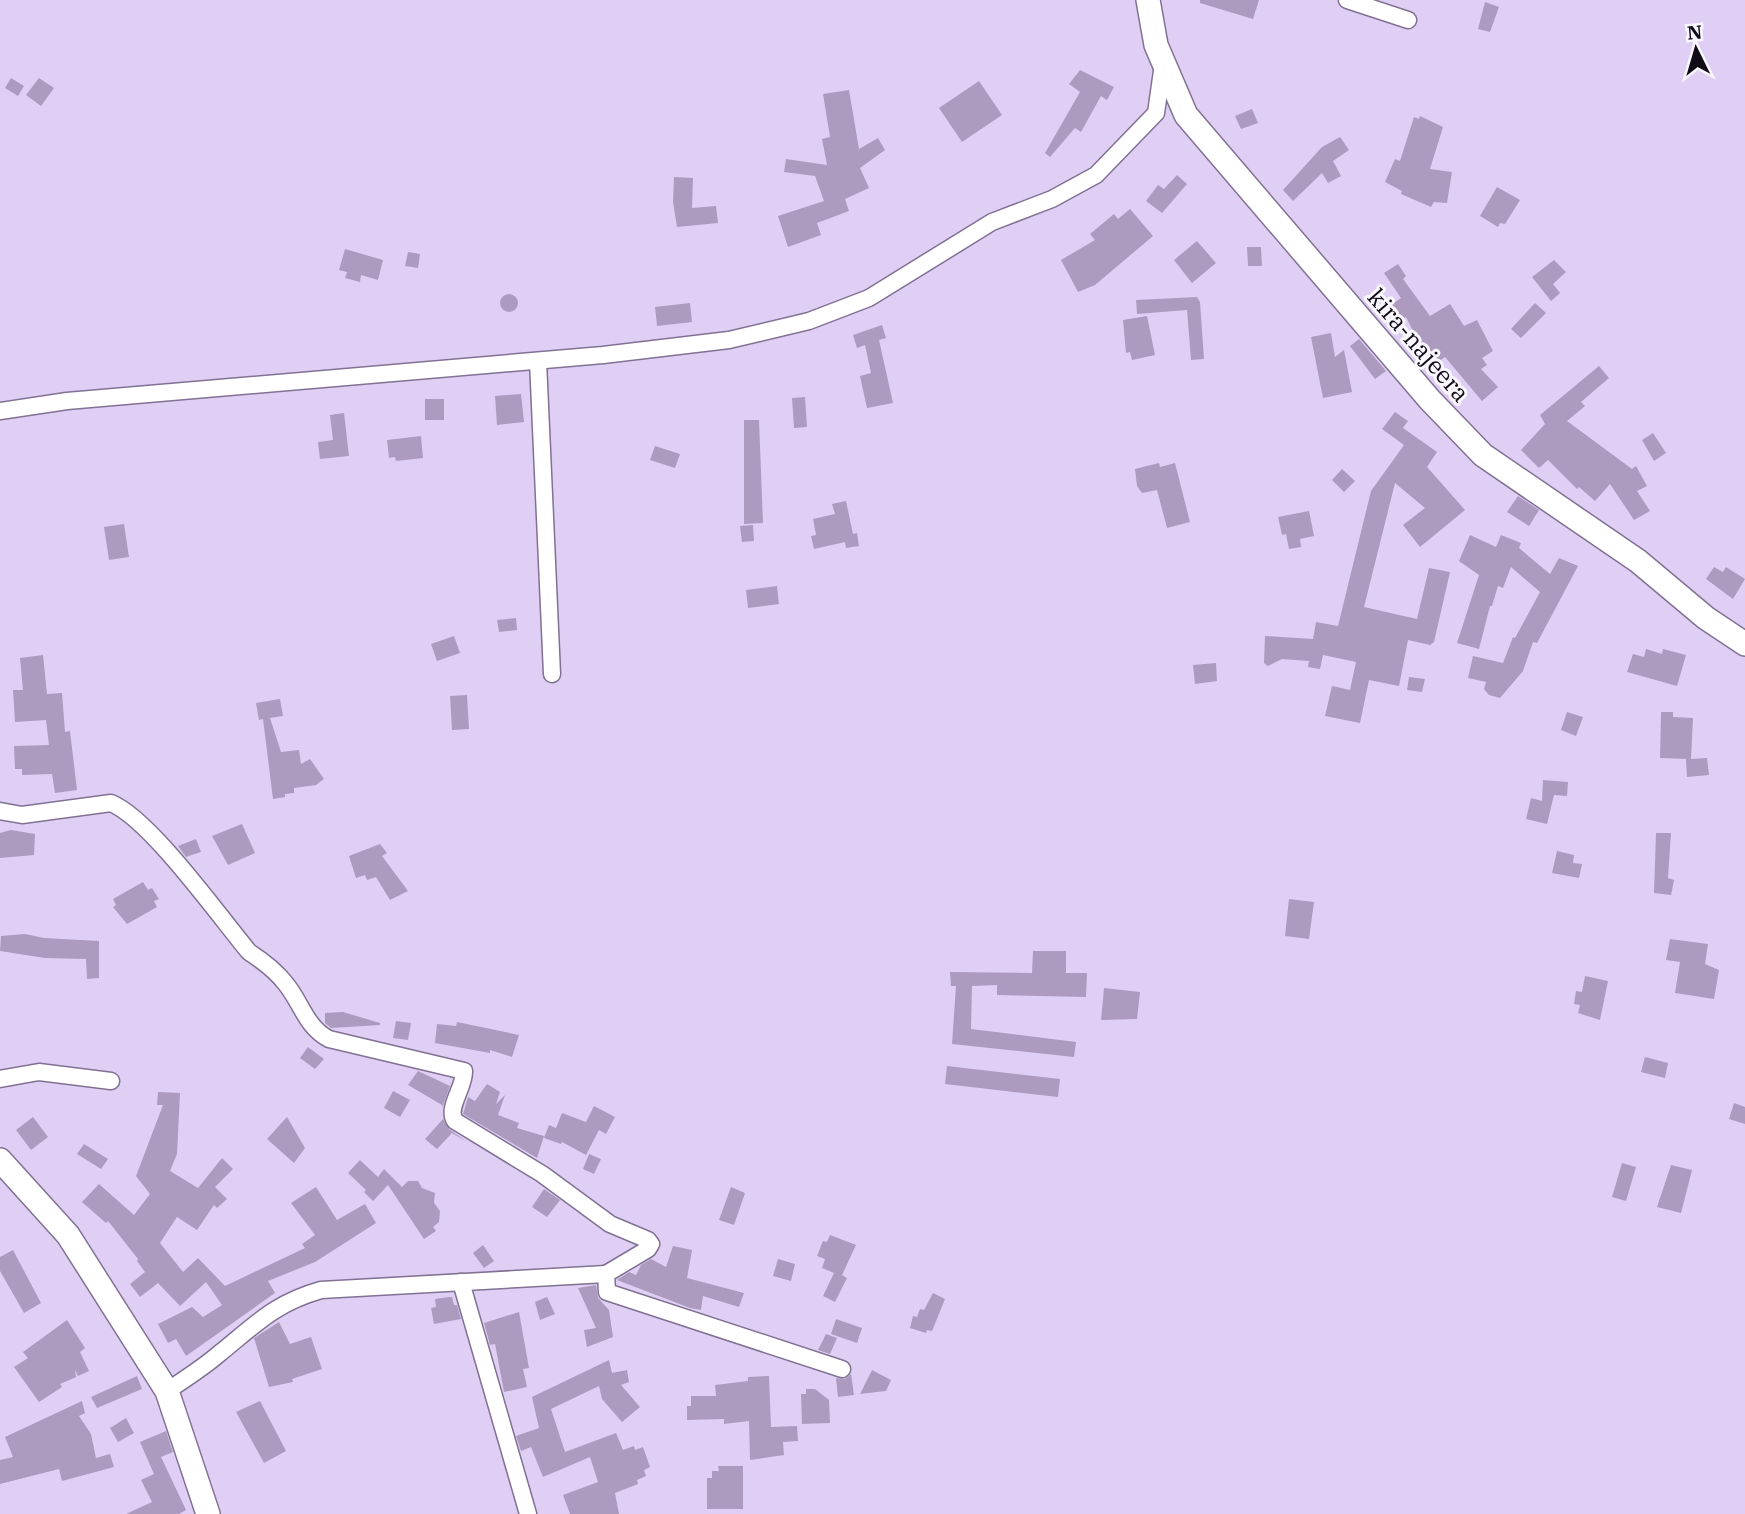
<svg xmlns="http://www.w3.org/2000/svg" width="1745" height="1514" font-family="'IBM Plex Serif',serif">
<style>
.building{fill:#ac9bbf}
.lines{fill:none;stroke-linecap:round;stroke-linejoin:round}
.street-casing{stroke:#817193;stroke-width:19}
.secondary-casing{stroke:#817193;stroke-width:26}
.street{stroke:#fff;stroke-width:16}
.secondary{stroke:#fff;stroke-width:23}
.labels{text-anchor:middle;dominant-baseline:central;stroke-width:6;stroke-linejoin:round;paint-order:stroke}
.street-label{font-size:24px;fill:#110a17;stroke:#faf7fe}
</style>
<rect width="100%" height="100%" fill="#e0cff5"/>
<!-- building -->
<g class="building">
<polygon points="1200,0 1259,0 1253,19 1200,3"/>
<polygon points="1485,2 1499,7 1490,32 1478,29"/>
<polygon points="1080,70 1114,87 1107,100 1101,96 1081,132 1075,128 1050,157 1045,153 1080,92 1069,84"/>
<polygon points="11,78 24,86 18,96 5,88"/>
<polygon points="39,78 54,88 41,106 26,95"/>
<polygon points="979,81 1002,115 962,142 939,108"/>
<polygon points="849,90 859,149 878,138 885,150 860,168 869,188 845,199 849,211 817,223 821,235 788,247 778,216 824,201 815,176 784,172 786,159 827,165 822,139 830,137 823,94"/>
<polygon points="1252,109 1258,123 1241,129 1235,116"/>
<polygon points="1420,116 1443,127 1430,169 1452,172 1447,203 1434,202 1431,207 1401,194 1402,191 1385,182 1395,159 1400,161 1414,117 1419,119"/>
<polygon points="1340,137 1349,150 1333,161 1341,176 1328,183 1322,173 1293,201 1283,190 1322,147"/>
<polygon points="1177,175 1187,184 1162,213 1146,201 1158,185 1164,189"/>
<polygon points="674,177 693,178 692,208 716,206 718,223 677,227 673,202"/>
<polygon points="1497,187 1520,200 1505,224 1500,223 1498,227 1480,216"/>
<polygon points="1130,209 1153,236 1095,285 1078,292 1061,260 1095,240 1090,234 1114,214 1118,219"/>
<polygon points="1197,241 1216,263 1192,283 1174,260"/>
<polygon points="1247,247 1261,247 1262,266 1248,266"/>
<polygon points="345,249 383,260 378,280 361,275 360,282 345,278 347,272 339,270"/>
<polygon points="408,252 420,254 418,268 405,266"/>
<polygon points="1554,260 1566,272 1553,284 1560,293 1551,301 1532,277"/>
<polygon points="1398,264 1406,276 1403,279 1430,316 1450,304 1464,326 1477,320 1493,351 1482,358 1487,365 1481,369 1498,387 1482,401 1445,357 1435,364 1422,349 1406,317 1402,320 1391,305 1401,298 1384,273"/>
<circle cx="509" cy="303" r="9"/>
<polygon points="1197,297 1200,302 1204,359 1191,360 1187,310 1137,314 1136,300"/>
<polygon points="690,303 692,322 657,326 655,307"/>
<polygon points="1535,303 1546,313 1521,338 1511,329"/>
<polygon points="1147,316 1155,355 1132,360 1130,352 1126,353 1123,320"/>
<polygon points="882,325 886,338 879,340 893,403 867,408 860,376 871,373 865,345 857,348 853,335"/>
<polygon points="1331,333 1335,357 1344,350 1352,392 1323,398 1311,337"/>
<polygon points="1359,339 1386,371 1375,379 1350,346"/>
<polygon points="1599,366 1609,378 1581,402 1585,406 1567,421 1632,469 1636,466 1647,486 1637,491 1650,511 1634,520 1610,484 1595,501 1579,487 1577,489 1548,460 1539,468 1521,450 1545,424 1540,415"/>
<polygon points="521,394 524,422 497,425 495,396"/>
<polygon points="805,397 807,427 794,428 792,398"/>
<rect x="425" y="399" width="19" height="21"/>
<polygon points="1395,412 1408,421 1403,428 1437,452 1427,467 1465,510 1420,547 1403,525 1425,508 1395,483 1364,607 1417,619 1429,568 1450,572 1434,642 1430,645 1408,640 1399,686 1369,680 1360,723 1325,716 1332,686 1350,690 1356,662 1323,655 1320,669 1308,667 1309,661 1282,659 1268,666 1264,663 1265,636 1313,639 1316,622 1338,626 1371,491 1404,445 1382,429"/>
<polygon points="344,413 349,456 320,459 318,442 333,440 330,415"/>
<polygon points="744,420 759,420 763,523 744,524"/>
<polygon points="1653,433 1666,453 1654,461 1642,440"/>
<polygon points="421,436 423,458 396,461 395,457 389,458 387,440"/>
<polygon points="655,446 680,454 675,468 650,460"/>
<polygon points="1159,463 1160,467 1175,463 1190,522 1167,528 1157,490 1142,493 1137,486 1135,469"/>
<polygon points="1342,469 1355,481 1344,492 1332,480"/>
<polygon points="1518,496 1539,510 1529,526 1507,512"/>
<polygon points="846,501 853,534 857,533 859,546 846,548 845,542 814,549 811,536 816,535 813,519 835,514 832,504"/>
<polygon points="1309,511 1314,536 1300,539 1301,547 1289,549 1286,534 1282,535 1278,517"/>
<polygon points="124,524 129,557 109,560 104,527"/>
<polygon points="753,525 754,541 742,542 740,526"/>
<polygon points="1470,535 1496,547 1501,535 1521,543 1519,548 1550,574 1559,558 1578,566 1537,643 1533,642 1523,671 1500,698 1489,695 1484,689 1486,682 1468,678 1473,656 1503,663 1513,637 1515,638 1540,592 1511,567 1503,588 1498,586 1492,606 1490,606 1479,649 1457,643 1479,575 1459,561"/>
<polygon points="1714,567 1723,572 1726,567 1745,579 1733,599 1706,579"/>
<polygon points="777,586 779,604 748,608 746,590"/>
<polygon points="516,618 517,630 499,632 497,620"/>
<polygon points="454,636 460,653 437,661 431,644"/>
<polygon points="1646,649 1662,654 1663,649 1686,655 1677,686 1627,672 1633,654 1644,657"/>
<polygon points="43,655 47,694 62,693 65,732 70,731 77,790 55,793 52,774 22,775 22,769 15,769 14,746 49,745 46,720 15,722 13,690 23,690 20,658"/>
<polygon points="1216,663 1217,681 1195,684 1193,665"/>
<polygon points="1409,677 1425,679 1422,692 1407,690"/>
<polygon points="467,695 469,729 452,730 450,696"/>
<polygon points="280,699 283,716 270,718 281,752 299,750 301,764 310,759 324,779 316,785 294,788 294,793 285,794 285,797 273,799 263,719 259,720 256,703"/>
<polygon points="1567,712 1583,717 1576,736 1561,730"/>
<polygon points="1661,712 1673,712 1673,717 1693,718 1691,759 1707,758 1709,775 1687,777 1686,759 1660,758"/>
<polygon points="1543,780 1568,782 1567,796 1554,795 1547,824 1526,819 1531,798 1542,801"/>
<polygon points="242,824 255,853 228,865 212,836"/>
<polygon points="11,830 35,834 34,855 0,858 0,833"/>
<polygon points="1656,833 1671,833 1668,878 1674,880 1671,895 1654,893"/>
<polygon points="196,839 201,852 186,857 178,846"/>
<polygon points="380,844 387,853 382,856 408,891 390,900 376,877 367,880 365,875 356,878 349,856"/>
<polygon points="1557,851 1574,855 1573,863 1582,864 1579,878 1552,873"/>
<polygon points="143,882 148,890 152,888 159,899 154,901 157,907 127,924 113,907 116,905 113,899"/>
<polygon points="1289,899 1314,902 1309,939 1285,936"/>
<polygon points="25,934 44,938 99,941 99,978 87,979 86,959 45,958 0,951 1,936"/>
<polygon points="1670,939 1708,944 1705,964 1719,970 1714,999 1675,993 1680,962 1666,960"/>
<polygon points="1033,951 1066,951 1066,973 1087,973 1086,997 997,995 997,985 972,986 971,1029 1076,1042 1074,1057 952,1044 956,986 951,986 950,972 1032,973"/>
<polygon points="1585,976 1608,981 1600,1020 1578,1013 1580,1005 1574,1004 1576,991 1582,992"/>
<polygon points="1104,988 1140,992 1137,1019 1101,1020"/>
<polygon points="343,1012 380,1023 380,1025 331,1028 325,1023 325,1013"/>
<polygon points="396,1021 411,1023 408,1040 393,1038"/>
<polygon points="457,1022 519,1035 512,1057 490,1050 490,1053 435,1043 437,1024 456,1026"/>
<polygon points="308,1047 324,1059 315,1069 300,1058"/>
<polygon points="1645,1057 1668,1063 1665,1078 1641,1072"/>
<polygon points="947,1066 1060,1079 1058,1097 945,1084"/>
<polygon points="418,1071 450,1086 442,1108 442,1105 408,1085"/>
<polygon points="487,1084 500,1092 496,1104 505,1095 498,1115 519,1123 517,1128 544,1136 537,1158 463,1114 468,1097 475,1101"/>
<polygon points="393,1091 410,1100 400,1117 384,1108"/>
<polygon points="158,1092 180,1093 177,1154 170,1171 198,1188 222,1158 233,1169 215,1187 227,1199 217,1208 214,1205 197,1230 177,1217 160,1243 183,1272 198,1258 225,1286 305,1248 302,1244 315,1235 291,1203 316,1187 337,1220 365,1204 376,1223 315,1262 268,1281 275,1293 186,1356 176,1339 168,1343 158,1324 192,1307 203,1317 222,1305 206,1282 180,1306 158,1283 140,1297 130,1284 145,1272 137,1261 138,1259 108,1221 106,1223 82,1202 99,1184 134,1215 150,1194 136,1176 163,1105 157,1105"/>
<polygon points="1734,1103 1745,1107 1745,1124 1729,1119"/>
<polygon points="594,1106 615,1117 606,1134 599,1130 586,1155 562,1142 561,1144 544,1138 549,1125 556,1128 562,1113 586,1122"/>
<polygon points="33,1117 48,1137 31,1150 16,1130"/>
<polygon points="287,1117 305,1148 294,1163 267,1139"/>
<polygon points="443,1119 449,1129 467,1142 452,1133 437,1149 425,1139"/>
<polygon points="84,1144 108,1159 101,1169 77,1154"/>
<polygon points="589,1154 601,1159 594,1174 583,1169"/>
<polygon points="360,1160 378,1177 384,1169 402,1187 408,1181 418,1181 422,1188 435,1193 434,1203 440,1211 439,1222 433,1227 436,1231 424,1239 388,1185 373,1201 364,1192 366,1190 348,1173"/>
<polygon points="1622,1163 1636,1167 1626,1201 1612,1197"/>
<polygon points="1671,1165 1692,1170 1681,1213 1657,1207"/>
<polygon points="731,1187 745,1193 734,1225 719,1220"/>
<polygon points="544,1189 560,1200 547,1217 532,1207"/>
<polygon points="830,1235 856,1245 842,1275 847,1278 835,1302 823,1296 834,1273 822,1268 825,1259 817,1256 823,1241 827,1242"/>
<polygon points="483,1245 494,1261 484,1268 473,1253"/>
<polygon points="673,1246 692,1250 687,1278 744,1293 739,1307 703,1296 701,1310 690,1308 617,1280 629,1272 636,1275 641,1265 651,1259 666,1267"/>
<polygon points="13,1250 41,1303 24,1313 0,1271 0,1257"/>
<polygon points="778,1259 795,1264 791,1281 773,1276"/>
<polygon points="596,1285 598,1298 609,1310 613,1337 587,1347 584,1330 596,1328 578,1288"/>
<polygon points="933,1293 945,1299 932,1331 927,1330 926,1333 910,1328 913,1316 917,1317 920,1309 924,1310"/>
<polygon points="449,1297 452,1297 454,1305 457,1305 461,1319 434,1324 431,1308 436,1307 435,1299"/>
<polygon points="547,1297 555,1314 540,1320 535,1302"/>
<polygon points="519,1312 529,1368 523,1369 527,1387 504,1392 495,1344 490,1345 484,1323"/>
<polygon points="836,1319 862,1328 857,1343 831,1334"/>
<polygon points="67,1320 85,1348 80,1352 89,1371 78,1376 75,1370 76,1377 60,1384 62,1387 39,1402 14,1367 28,1358 23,1352"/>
<polygon points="279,1322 290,1344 311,1337 322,1369 292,1379 293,1382 269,1387 254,1338"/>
<polygon points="826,1334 837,1338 830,1354 818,1350"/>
<polygon points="609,1360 612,1373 627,1370 629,1382 621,1385 640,1407 622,1422 602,1399 599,1386 551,1409 565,1452 616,1433 623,1450 634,1446 635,1450 643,1447 650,1467 644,1470 646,1476 637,1480 638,1484 615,1493 619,1514 570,1514 563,1495 598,1482 590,1457 543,1477 531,1447 521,1451 516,1436 539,1428 532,1397"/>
<polygon points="872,1370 891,1380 886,1391 860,1394"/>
<polygon points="851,1374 854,1395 838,1397 836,1378 845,1379"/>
<polygon points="137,1376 142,1389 97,1408 91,1397"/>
<polygon points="769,1376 771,1427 797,1426 798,1441 783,1442 784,1455 750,1460 749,1421 724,1424 724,1419 687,1420 687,1406 691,1406 691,1396 716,1396 715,1385 748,1381 748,1377"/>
<polygon points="806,1389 815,1389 829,1400 830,1423 802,1424 801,1394 806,1394"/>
<polygon points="82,1401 85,1413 79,1416 91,1434 96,1458 110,1454 114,1467 62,1481 59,1469 0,1484 0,1460 13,1457 5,1437"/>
<polygon points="260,1401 286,1451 264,1463 236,1412"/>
<polygon points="126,1418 134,1433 118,1442 110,1428"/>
<polygon points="166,1431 173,1452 161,1457 186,1510 179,1514 126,1514 152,1502 141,1480 154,1474 140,1442"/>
<polygon points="718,1466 743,1466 743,1509 707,1509 707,1478 712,1478 712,1471 719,1471"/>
</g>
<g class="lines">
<!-- street casing -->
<g class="street-casing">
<g id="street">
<polyline points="1347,0 1408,20"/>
<polyline points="538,361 552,674"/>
<polyline points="0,411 67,401 603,355 729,340 809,321 869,298 992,222 1052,199 1096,175 1156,113 1163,64"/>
<path d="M0 811 22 815 111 803C150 819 219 916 249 952 263 961 276 971 286 984 302 1004 306 1027 329 1039L464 1071C465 1087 446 1108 455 1121L542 1174 610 1224 648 1240 651 1244 648 1249 606 1274 607 1292 842 1369"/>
<polyline points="0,1079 39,1072 111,1081"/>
<polyline points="461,1282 528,1514"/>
<path d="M167 1391C185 1379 204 1367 220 1353 256 1324 275 1303 321 1290L606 1274"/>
</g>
</g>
<!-- secondary casing -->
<g class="secondary-casing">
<g id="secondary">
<polyline points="1148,0 1156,45 1186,115 1430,400 1483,455 1638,561 1706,618 1745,644"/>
<polyline points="0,1160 68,1235 167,1391 208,1514"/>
</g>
</g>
<!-- street -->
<use href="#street" class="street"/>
<!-- secondary -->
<use href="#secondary" class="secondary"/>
</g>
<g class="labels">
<!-- street labels -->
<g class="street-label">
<text transform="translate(1419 345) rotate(49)">kira-najeera</text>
</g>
</g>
<!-- north arrow -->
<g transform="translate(1696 49) rotate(355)" stroke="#faf7fe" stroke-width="5" paint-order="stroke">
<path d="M0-5L12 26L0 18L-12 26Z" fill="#110a17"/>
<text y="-10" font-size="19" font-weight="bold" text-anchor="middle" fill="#110a17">N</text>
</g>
</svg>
